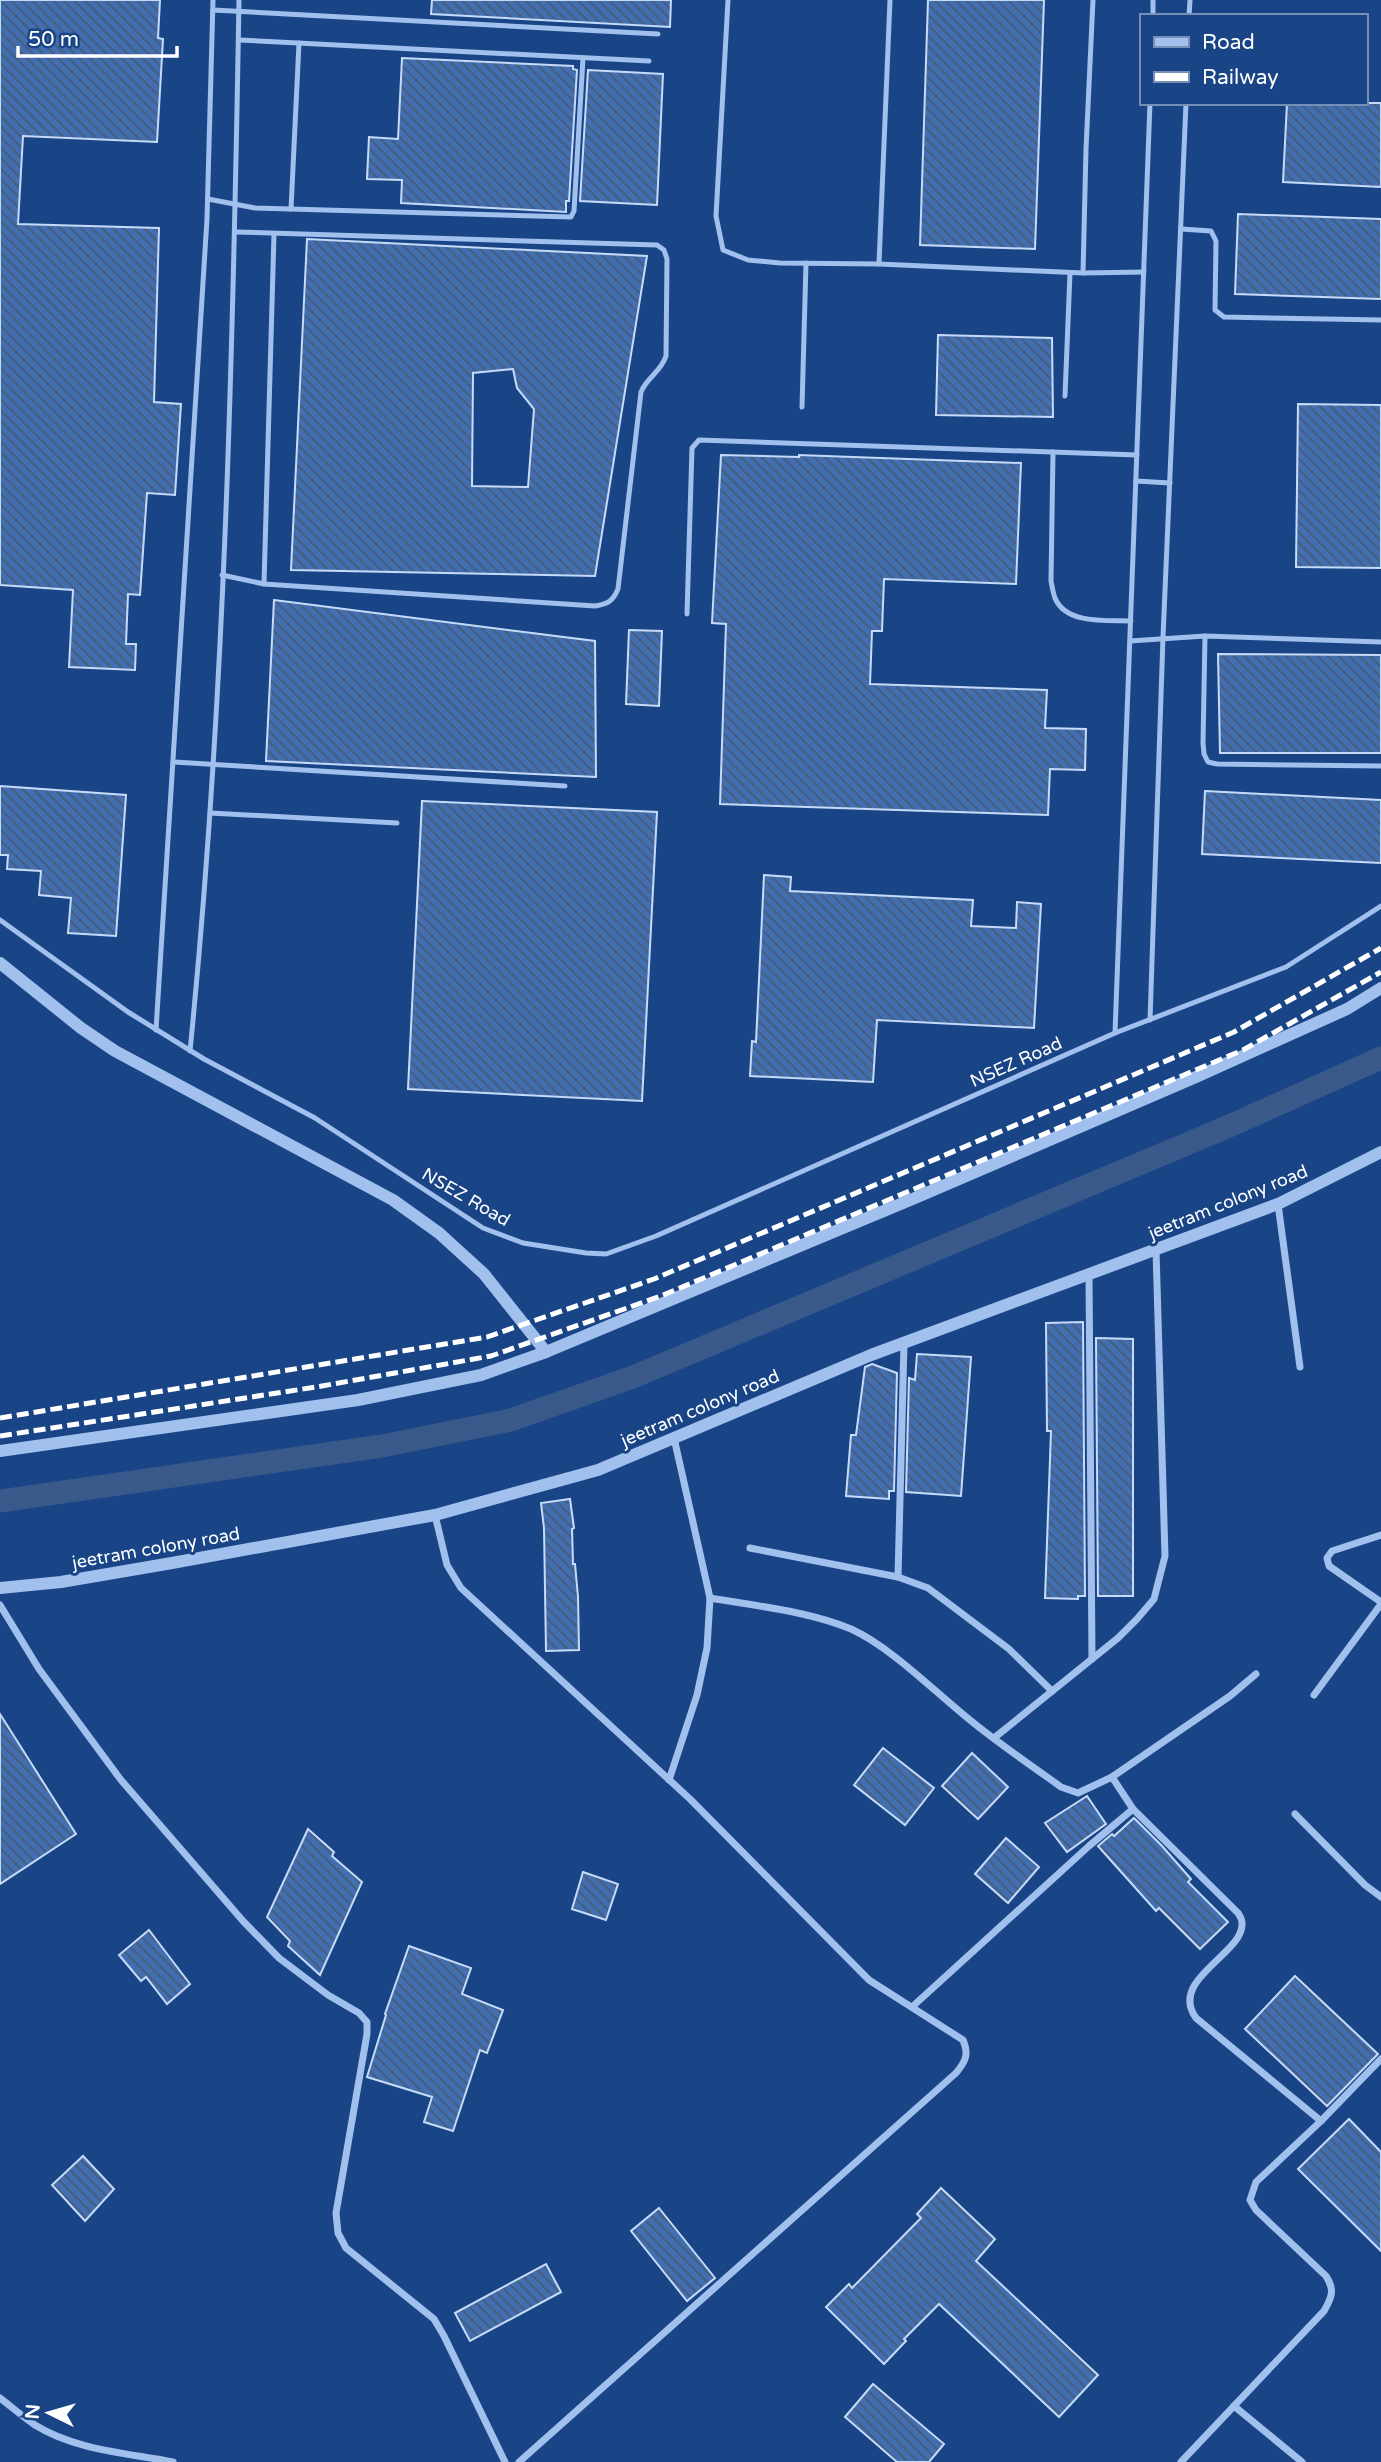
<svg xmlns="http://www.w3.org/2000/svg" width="1381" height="2462" font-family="'Varela Round',sans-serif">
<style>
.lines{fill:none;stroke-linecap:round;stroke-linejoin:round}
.canal{stroke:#39598a;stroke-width:23}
.building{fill:url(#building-back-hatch);stroke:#c6dbf9;stroke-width:2;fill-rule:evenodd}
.service{stroke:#a1c0ed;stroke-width:5}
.minor{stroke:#a1c0ed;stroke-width:7}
.tertiary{stroke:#a1c0ed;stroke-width:12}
.rail{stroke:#fff;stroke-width:5;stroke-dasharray:12 5;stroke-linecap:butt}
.labels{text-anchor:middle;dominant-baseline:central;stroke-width:6;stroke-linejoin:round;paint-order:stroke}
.street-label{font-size:18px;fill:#fff;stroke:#194587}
</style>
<defs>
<pattern id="building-back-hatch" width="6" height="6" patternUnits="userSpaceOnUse" patternTransform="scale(1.75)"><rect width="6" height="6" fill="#426fb1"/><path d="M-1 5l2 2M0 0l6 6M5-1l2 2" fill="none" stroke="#485a74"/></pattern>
</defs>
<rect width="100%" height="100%" fill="#194587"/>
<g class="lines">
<!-- canal -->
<polyline class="canal" points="0,1501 382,1446 511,1420 633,1377 1227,1127 1381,1058"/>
</g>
<!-- building -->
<g class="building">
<polygon points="0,0 160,0 158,38 163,39 157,142 23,136 18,224 159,228 154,402 181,404 175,495 147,493 140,595 128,594 126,644 136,644 135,670 69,667 73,590 0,585"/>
<polygon points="432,0 671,0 670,27 431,14"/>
<polygon points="928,0 1044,0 1035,249 920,245"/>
<polygon points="402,58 573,66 573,69 577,70 569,201 566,201 566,212 401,203 402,180 367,179 369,137 398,139"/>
<polygon points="588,70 663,74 657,205 580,201"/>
<polygon points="1287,103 1381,103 1381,187 1283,182"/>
<polygon points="1238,214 1381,219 1381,299 1235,294"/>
<path d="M307 239 647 256 595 576 291 570ZM513 369 517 388 534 409 528 487 472 486 473 373Z"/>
<polygon points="938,335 1052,338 1053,417 936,415"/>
<polygon points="1298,404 1381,405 1381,568 1296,567"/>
<polygon points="721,455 799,457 799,455 1021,463 1016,584 884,579 882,631 872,631 870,684 1047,690 1045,728 1086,729 1085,770 1050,769 1048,815 720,804 726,624 712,623"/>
<polygon points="274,600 595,641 596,777 266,761"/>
<polygon points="629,630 662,631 659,706 626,704"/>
<polygon points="1218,654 1381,655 1381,753 1220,753"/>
<polygon points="0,786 126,795 116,936 68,933 71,898 39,895 41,871 7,869 8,855 0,855"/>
<polygon points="1205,791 1381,800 1381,863 1202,854"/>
<polygon points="422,801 657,812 642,1101 408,1089"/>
<polygon points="764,875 791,877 790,891 973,900 971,926 1016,928 1017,902 1041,904 1034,1028 877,1020 873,1082 750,1076 752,1041 756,1042"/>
<polygon points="1083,1322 1085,1596 1078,1596 1078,1599 1045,1598 1051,1431 1047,1431 1046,1323"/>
<polygon points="1096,1338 1133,1339 1133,1596 1098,1596"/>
<polygon points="917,1354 971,1357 961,1496 906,1492 909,1378 915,1380"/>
<polygon points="872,1364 897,1373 894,1491 889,1491 889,1499 846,1496 851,1435 856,1435 865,1367"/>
<polygon points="570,1499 574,1528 572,1529 573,1564 575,1564 578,1597 579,1650 546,1651 544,1528 541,1503"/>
<polygon points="0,1714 76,1834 0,1884"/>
<polygon points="883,1748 934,1788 905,1825 854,1785"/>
<polygon points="972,1753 1008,1787 978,1819 942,1786"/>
<polygon points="1087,1796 1106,1824 1067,1852 1045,1823"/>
<polygon points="1134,1818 1162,1846 1191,1879 1188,1882 1228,1922 1200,1949 1159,1908 1156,1911 1098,1846 1112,1834 1114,1836"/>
<polygon points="308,1829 334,1852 332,1856 362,1882 320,1975 288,1946 290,1941 267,1917"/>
<polygon points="1006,1838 1039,1867 1008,1903 975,1874"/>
<polygon points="583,1872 618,1884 606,1920 572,1909"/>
<polygon points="149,1930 190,1984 167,2004 146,1977 141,1981 119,1955"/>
<polygon points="409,1946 471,1968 462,1994 503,2010 487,2053 480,2050 453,2131 424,2122 432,2097 367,2077 386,2015 385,2014"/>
<polygon points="1295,1976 1378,2054 1327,2106 1245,2029"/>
<polygon points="1349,2119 1381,2152 1381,2251 1298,2169"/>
<polygon points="83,2156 114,2189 85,2221 52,2185"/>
<polygon points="941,2188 995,2239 976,2261 1098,2375 1059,2417 939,2304 904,2339 906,2341 884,2364 826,2307 849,2284 852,2288 921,2218 917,2214"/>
<polygon points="659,2208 715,2278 687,2301 631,2231"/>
<polygon points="546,2264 561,2292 470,2341 455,2313"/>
<polygon points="873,2384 944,2444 929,2462 897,2462 845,2417"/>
</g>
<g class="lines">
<!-- service -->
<g class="service">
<polyline points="728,0 716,216 723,250 748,260 780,263 879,264 1083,273 1144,272"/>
<polyline points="213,10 658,34"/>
<polyline points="1153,16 1153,0"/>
<polyline points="1189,16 1190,0"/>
<polyline points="239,40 649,61"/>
<polyline points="208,199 255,208 571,217 574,211 583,58"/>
<polyline points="291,209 299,43"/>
<polyline points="1181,229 1211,231 1216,241 1215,310 1224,317 1381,320"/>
<polyline points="879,264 890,0"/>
<polyline points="1083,273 1086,149 1093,0"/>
<polyline points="1065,396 1070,273"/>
<polyline points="802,407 806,263"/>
<path d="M1053 452 1051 581C1052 586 1053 593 1055 598 1066 625 1108 620 1131 621"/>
<polyline points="1136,481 1170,483"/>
<path d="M222 575 264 584 595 606C608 604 613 601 618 589L641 392C647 377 661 372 666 356L667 259 664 250 657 245 236 232"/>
<polyline points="264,584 274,234"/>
<polyline points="687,614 692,448 699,440 1137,455"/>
<polyline points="1205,636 1203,743 1204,754 1208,762 1217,764 1381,766"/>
<polyline points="1130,641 1205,636 1381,642"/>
<polyline points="174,762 565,786"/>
<polyline points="210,813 397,823"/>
<polyline points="0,920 128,1012 204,1059 315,1118 483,1228 523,1243 586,1253 606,1254 656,1236 1115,1033 1286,967 1381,906"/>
<polyline points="1150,1020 1163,637 1186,103"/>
<polyline points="156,1030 207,219 213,0"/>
<polyline points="1115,1033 1150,103"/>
<path d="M190 1051C225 702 233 350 239 0"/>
</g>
<!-- minor -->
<g class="minor">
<polyline points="1278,1204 1300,1367"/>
<polyline points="1089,1275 1092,1659"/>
<path d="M435 1515 447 1565 461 1588 690 1799 869 1980 963 2040C969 2054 966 2061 956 2073L519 2462"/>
<polyline points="1381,1535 1332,1551 1327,1558 1329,1566 1381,1602"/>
<polyline points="750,1548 898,1577 928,1588 1009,1649 1052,1691"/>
<polyline points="898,1577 904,1343"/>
<path d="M710 1598C756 1606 807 1611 851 1629 891 1647 936 1693 970 1720 999 1744 1031 1765 1061 1787L1078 1793 1112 1777 1133 1809 1238 1913C1240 1916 1242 1919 1242 1923 1244 1954 1168 1979 1196 2018L1321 2121"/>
<polyline points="0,1605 39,1669 121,1780 243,1921 279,1958 328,1995 359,2013 367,2022 367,2034 336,2213 338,2233 346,2248 434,2319 444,2336 505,2462"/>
<polyline points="1314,1695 1381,1604"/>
<polyline points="994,1738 1118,1638 1137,1619 1154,1599 1165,1556 1156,1250"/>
<polyline points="1112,1777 1230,1696 1256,1674"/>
<polyline points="669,1780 697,1695 707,1648 710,1598 674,1438"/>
<polyline points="1295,1814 1365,1885 1381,1897"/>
<polyline points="912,2007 1089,1846 1133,1809"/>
<path d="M0 2398C12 2407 23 2417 35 2425 75 2450 127 2453 173 2462"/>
<polyline points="1234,2406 1302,2462"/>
<path d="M1181 2462 1324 2311C1332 2297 1335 2290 1326 2276L1256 2210 1250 2200 1256 2182 1321 2121 1381 2059"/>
</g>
<!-- tertiary -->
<g class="tertiary">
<polyline points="0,963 81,1028 115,1051 393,1200 439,1233 484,1274 546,1352"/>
<polyline points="0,1451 358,1400 481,1375 546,1352 915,1198 1196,1077 1347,1009 1381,988"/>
<polyline points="0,1588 61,1582 172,1563 435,1515 598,1470 871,1355 1278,1204 1381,1152"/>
</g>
<!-- rail -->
<g class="rail">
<polyline points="0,1418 487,1337 654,1279 1234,1032 1381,948"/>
<polyline points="0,1436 316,1387 491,1356 661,1296 1243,1050 1381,972"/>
</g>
</g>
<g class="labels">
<!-- street labels -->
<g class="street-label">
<text transform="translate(1016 1062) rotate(-24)">NSEZ Road</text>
<text transform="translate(466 1197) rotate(30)">NSEZ Road</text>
<text transform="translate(1228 1202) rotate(-22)">jeetram colony road</text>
<text transform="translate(700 1408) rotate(-23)">jeetram colony road</text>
<text transform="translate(156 1548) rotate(-10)">jeetram colony road</text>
</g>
</g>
<!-- legend -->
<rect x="1140" y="14" width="228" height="91" fill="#194587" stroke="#758fb7" stroke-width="2"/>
<rect x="1154" y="37" width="35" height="10" fill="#a1c0ed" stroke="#758fb7" stroke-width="2"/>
<text x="1202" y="49" font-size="21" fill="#ffffff">Road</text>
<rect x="1154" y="72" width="35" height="10" fill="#ffffff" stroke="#758fb7" stroke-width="2"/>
<text x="1202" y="84" font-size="21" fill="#ffffff">Railway</text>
<!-- north arrow -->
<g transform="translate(49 2413) rotate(275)" stroke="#194587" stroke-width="5" paint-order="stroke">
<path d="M0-5L12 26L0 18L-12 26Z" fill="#ffffff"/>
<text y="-10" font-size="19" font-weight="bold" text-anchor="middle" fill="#ffffff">N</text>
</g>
<!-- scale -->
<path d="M18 46v10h159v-10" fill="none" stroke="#ffffff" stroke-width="3.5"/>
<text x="28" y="46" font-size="21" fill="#ffffff" stroke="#194587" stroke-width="5" paint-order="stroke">50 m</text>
</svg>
